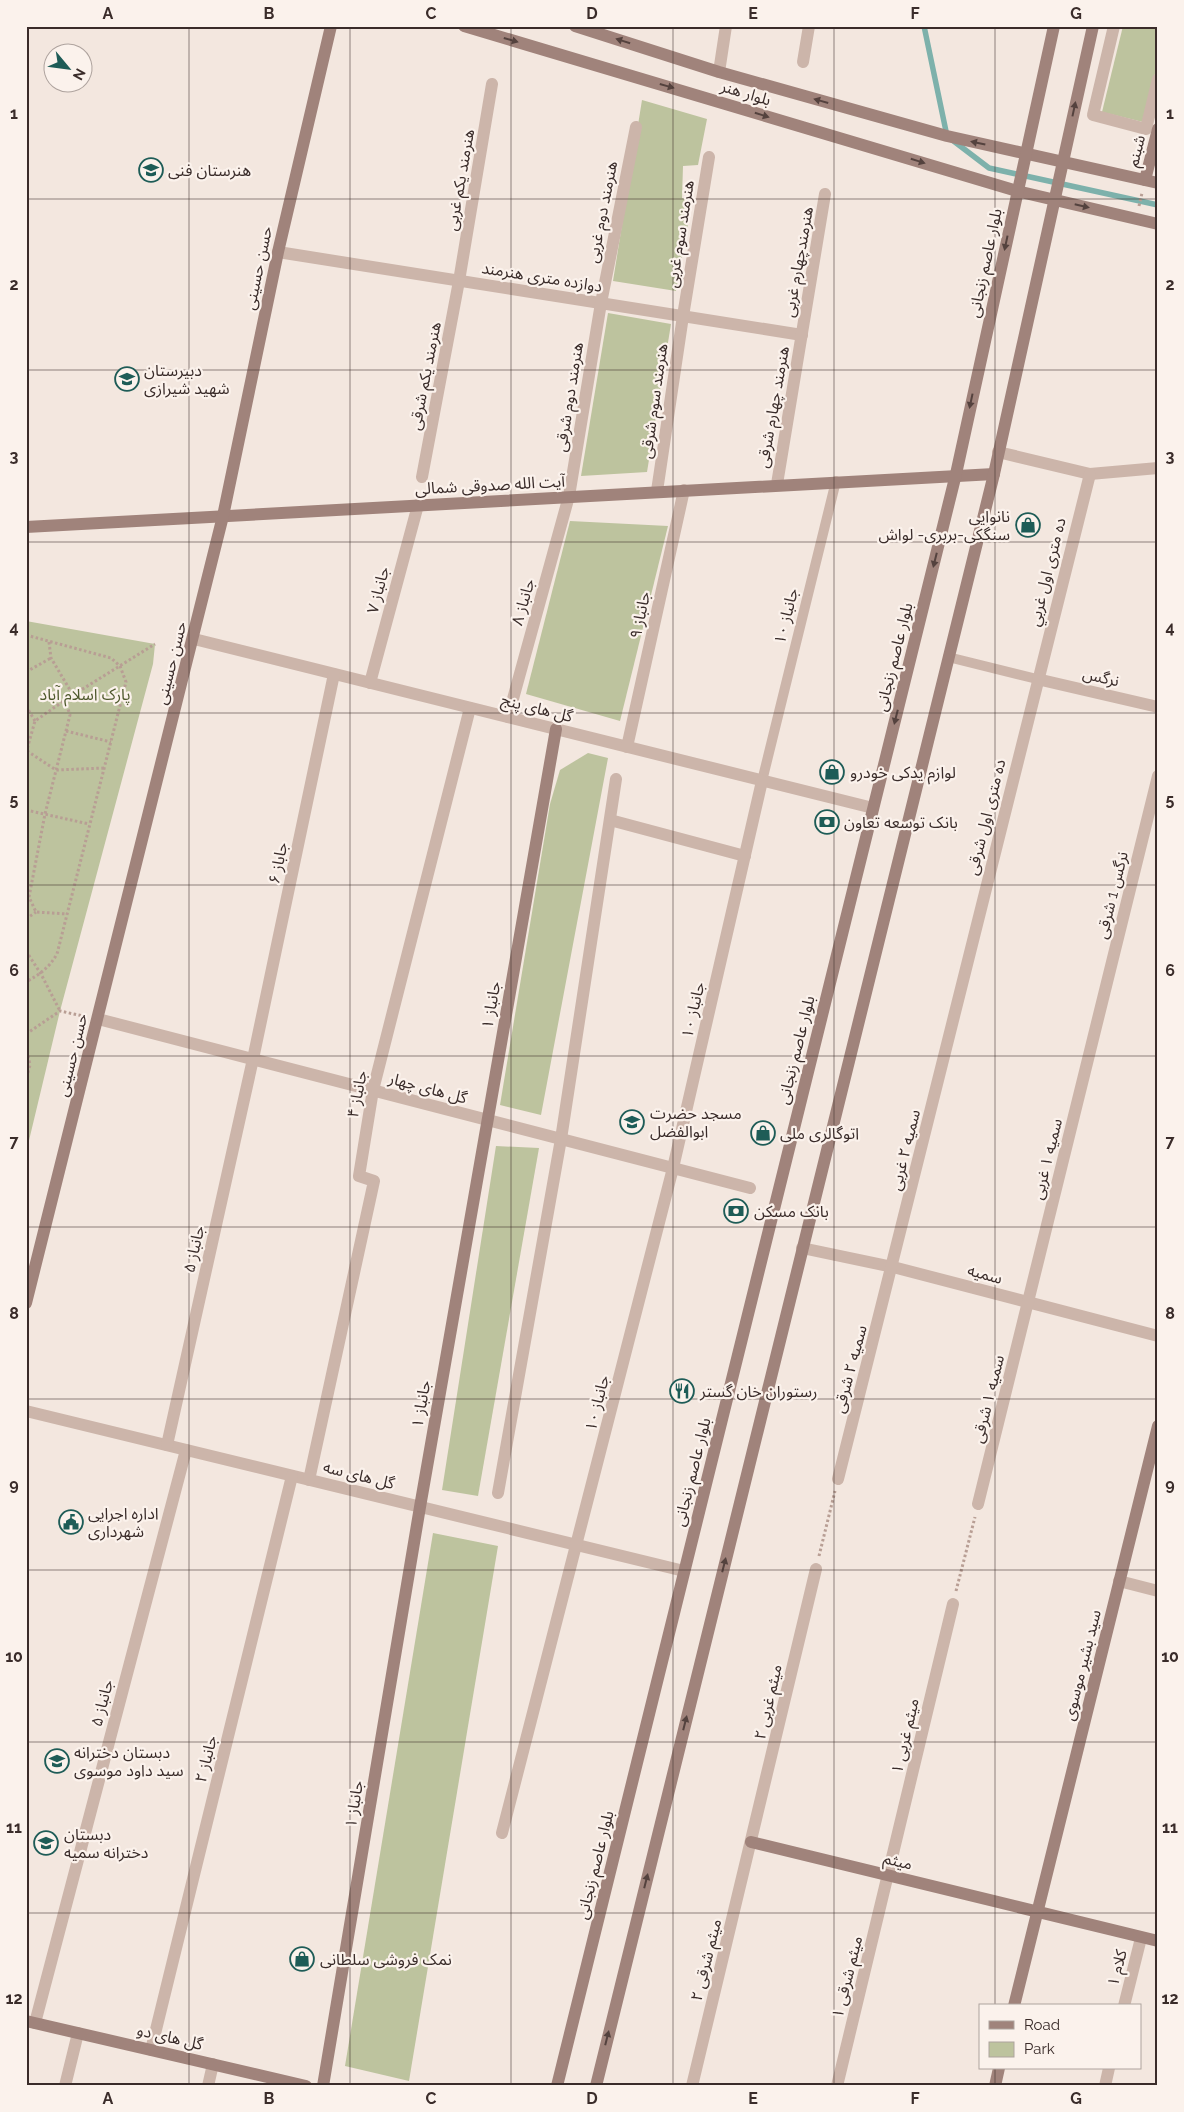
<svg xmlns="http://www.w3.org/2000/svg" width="1184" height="2112" font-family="Raleway,'Noto Sans Arabic',sans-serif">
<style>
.green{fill:#bdc39e}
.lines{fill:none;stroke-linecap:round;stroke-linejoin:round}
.stream{stroke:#7db1ab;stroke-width:5.5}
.path{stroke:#b89e94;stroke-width:3;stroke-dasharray:2.5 2.5;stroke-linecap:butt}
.lane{stroke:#ccb5aa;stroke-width:10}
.street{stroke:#ccb5aa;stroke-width:12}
.secondary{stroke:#a0837b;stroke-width:12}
.oneway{fill:#54423e}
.grid{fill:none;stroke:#3a2c2a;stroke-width:1;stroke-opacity:0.55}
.labels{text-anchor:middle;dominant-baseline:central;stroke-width:4.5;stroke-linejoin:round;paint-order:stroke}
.street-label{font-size:16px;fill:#3a2c2a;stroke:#fbf2ec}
.poi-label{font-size:16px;fill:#3a2c2a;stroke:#fbf2ec;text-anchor:start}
.park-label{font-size:16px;fill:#4f592d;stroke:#fbf2ec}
.neatline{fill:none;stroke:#3a2c2a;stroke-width:2}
.grid-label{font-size:16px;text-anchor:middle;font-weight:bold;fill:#3a2c2a}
</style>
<rect width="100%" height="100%" fill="#f3e7df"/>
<!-- green -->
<g class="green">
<polygon points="1123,26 1158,26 1158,62 1143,122 1102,112"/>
<polygon points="642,100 707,119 698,165 683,166 682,198 692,201 676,291 613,281"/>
<polygon points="608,313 671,324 647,472 581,476"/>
<polygon points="570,521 668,526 620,721 526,694"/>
<polygon points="26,621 155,644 153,664 60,1011 26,1153"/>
<polygon points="588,753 608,758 541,1115 500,1105 550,804 560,770"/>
<polygon points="496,1146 539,1148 478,1496 442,1490"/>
<polygon points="433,1533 498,1546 409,2081 345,2066"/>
</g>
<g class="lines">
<!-- stream -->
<polyline class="stream" points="924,26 947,136 989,168 1158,205"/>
<!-- path -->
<g class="path">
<polyline points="1139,206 1142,193"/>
<path d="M26 635 111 658 120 666 126 682 57 954C49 968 40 974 26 982"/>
<polyline points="49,642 51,658 73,695"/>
<polyline points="26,672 51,658"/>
<polyline points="65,700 70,715 45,814 29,897 36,912 67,914"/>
<polyline points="26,706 35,721"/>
<polyline points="66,731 111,742"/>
<polyline points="27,751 56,770 105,768"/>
<polyline points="26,753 35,721 65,700 155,644"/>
<polyline points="26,810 89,824"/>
<polyline points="26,919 36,912"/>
<polyline points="26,951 41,974 60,1011"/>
<polyline points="26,1034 60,1011 83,1016"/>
<polyline points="26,1046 30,1065 26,1080"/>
<polyline points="819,1556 835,1491"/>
<polyline points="956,1591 975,1517"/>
</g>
<!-- lane -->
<g class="lane">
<polyline points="948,657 1037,679"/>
<polyline points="762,781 836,481"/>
</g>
<!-- street -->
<g class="street">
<polyline points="1114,26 1093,115 1146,129 1158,79"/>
<polyline points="803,62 809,26"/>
<polyline points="719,72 726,26"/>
<polyline points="278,252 802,335"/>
<polyline points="998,452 1090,474 1158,468"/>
<polyline points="422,477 459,281 492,84"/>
<polyline points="777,484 825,194"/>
<polyline points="657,491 683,316 709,157"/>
<polyline points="194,639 873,808"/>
<polyline points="1037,679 1158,707"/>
<polyline points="370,683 418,505"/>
<polyline points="508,717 569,496 601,303 636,127"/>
<polyline points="627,747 684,490"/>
<polyline points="610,820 745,856"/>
<polyline points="98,1019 750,1188"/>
<polyline points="802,1248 893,1267 1158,1336"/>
<polyline points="26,1411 684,1571"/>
<polyline points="167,1445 253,1059 334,674"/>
<path d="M838 1479C925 1145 1003 808 1090 474"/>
<polyline points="309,1480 374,1181 359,1176 373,1090 470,708"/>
<polyline points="498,1493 561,1139 616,779"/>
<polyline points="978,1504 1158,776"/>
<polyline points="1119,1581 1158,1591"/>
<polyline points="502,1833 673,1168 762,781"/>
<polyline points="1124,2006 1141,1938"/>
<polyline points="35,2023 186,1450"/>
<polyline points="151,2050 292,1476"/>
<polyline points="65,2086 78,2033"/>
<polyline points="208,2086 213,2064"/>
<polyline points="692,2086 816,1569"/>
<polyline points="837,2086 953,1604"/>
<polyline points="1105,2086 1109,2068"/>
</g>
<!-- secondary -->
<g class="secondary">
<polyline points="464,26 1017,191 1158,224"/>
<polyline points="575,26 719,72 947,136 1158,183"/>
<polyline points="1145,180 1158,129"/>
<polyline points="26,527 994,474"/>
<polyline points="26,1303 223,516 278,252 331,26"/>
<polyline points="751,1842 1158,1941"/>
<polyline points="1014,2006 1158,1426"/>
<polyline points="26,2021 306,2086"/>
<polyline points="323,2086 420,1507 556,729"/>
<polyline points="557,2086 956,474 1054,26"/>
<polyline points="596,2086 994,474 1093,26"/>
<polyline points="995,2086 999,2068"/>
</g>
</g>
<!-- one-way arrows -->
<defs><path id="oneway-solid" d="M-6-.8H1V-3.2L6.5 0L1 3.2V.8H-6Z" transform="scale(1.25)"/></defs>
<g class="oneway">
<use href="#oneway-solid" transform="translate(511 40) rotate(16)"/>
<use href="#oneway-solid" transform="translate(623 41) rotate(-162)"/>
<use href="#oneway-solid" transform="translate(667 86) rotate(16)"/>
<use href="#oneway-solid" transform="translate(821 101) rotate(-164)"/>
<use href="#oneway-solid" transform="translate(1074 109) rotate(-78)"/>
<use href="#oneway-solid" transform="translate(762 115) rotate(17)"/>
<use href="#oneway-solid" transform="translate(978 143) rotate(-168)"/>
<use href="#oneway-solid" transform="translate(918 161) rotate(17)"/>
<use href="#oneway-solid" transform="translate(1082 206) rotate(13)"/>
<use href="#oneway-solid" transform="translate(1006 243) rotate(102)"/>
<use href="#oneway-solid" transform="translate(971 401) rotate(102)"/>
<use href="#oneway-solid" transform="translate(935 560) rotate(104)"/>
<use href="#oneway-solid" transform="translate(896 717) rotate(104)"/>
<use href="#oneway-solid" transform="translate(724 1565) rotate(-76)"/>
<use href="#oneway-solid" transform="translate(685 1723) rotate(-76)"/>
<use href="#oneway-solid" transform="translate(646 1881) rotate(-76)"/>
<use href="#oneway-solid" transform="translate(607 2038) rotate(-76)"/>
</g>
<!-- grid -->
<path class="grid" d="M189 26V2086M350 26V2086M511 26V2086M673 26V2086M834 26V2086M995 26V2006M26 199H1158M26 370H1158M26 542H1158M26 713H1158M26 885H1158M26 1056H1158M26 1227H1158M26 1399H1158M26 1570H1158M26 1742H1158M26 1913H1158M995 2068V2086"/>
<!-- icons -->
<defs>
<g id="school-ring" transform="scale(1.25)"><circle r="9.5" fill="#fbf2ec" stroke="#1e5c57" stroke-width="1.5"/><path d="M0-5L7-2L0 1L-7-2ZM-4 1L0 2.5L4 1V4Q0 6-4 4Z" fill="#1e5c57"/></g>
<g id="shop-ring" transform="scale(1.25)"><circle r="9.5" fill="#fbf2ec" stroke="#1e5c57" stroke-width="1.5"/><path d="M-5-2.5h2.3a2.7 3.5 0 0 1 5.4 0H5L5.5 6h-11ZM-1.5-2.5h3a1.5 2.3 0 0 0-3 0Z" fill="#1e5c57"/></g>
<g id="bank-ring" transform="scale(1.25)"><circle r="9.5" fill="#fbf2ec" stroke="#1e5c57" stroke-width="1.5"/><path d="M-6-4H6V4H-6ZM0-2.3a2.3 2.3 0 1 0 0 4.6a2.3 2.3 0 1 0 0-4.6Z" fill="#1e5c57"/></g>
<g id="restaurant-ring" transform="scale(1.25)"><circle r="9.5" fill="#fbf2ec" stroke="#1e5c57" stroke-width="1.5"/><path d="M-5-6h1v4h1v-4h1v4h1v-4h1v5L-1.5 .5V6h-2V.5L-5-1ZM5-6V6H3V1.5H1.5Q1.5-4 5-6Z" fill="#1e5c57"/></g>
<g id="civic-ring" transform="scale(1.25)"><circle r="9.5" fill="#fbf2ec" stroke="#1e5c57" stroke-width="1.5"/><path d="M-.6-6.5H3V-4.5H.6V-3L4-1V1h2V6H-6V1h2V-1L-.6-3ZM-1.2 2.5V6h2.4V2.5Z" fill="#1e5c57"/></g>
</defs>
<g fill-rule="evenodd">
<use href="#school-ring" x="151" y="170"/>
<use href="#school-ring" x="127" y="379"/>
<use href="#shop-ring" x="1028" y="525"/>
<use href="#shop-ring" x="832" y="772"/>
<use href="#bank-ring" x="827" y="822"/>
<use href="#school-ring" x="632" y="1122"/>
<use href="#shop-ring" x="763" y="1133"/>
<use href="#bank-ring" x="736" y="1211"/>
<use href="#restaurant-ring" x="682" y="1391"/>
<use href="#civic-ring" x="71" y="1522"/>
<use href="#school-ring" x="57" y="1761"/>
<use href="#school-ring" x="46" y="1843"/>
<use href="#shop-ring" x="302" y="1959"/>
</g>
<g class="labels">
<!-- street labels -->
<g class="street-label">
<text transform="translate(746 93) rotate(17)">بلوار هنر</text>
<text transform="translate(1136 151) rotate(-76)">شبنم</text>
<text transform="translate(460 180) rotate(-80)">هنرمند یکم غربی</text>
<text transform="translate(602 212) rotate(-79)">هنرمند دوم غربی</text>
<text transform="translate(680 234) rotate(-81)">هنرمند سوم غربی</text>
<text transform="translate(798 262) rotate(-80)">هنرمندچهارم غربی</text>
<text transform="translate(985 263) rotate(-78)">بلوار عاصم زنجانی</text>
<text transform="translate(258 268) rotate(-78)">حسن حسینی</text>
<text transform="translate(542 277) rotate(9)">دوازده متری هنرمند</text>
<text transform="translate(425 376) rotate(-79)">هنرمند یکم شرقی</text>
<text transform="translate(569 397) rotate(-81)">هنرمند دوم شرقی</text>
<text transform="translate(654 401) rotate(-82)">هنرمند سوم شرقی</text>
<text transform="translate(773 407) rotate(-80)">هنرمند چهارم شرقی</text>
<text transform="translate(490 485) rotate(-3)">آیت الله صدوقی شمالی</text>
<text transform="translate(1047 572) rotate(-76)">ده متری اول غربي</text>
<text transform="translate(378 590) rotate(-75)">جانباز ۷</text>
<text transform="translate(523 602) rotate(-74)">جانباز ۸</text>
<text transform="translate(640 615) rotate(-78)">جانباز ۹</text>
<text transform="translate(786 616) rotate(-76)">جانباز ۱۰</text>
<text transform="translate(894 657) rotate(-76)">بلوار عاصم زنجانی</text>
<text transform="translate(171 663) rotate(-76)">حسن حسینی</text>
<text transform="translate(1101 677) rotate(13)">نرگس</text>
<text transform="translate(537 708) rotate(14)">گل های پنج</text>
<text transform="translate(986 817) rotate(-76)">ده متری اول شرقی</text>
<text transform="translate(278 863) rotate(-78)">جاباز ۶</text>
<text transform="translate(1112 895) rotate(-76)">نرگس 1 شرقی</text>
<text transform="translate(491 1005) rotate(-80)">جانباز ۱</text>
<text transform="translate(693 1010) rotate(-77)">جانباز ۱۰</text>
<text transform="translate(796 1050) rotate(-76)">بلوار عاصم زنجانی</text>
<text transform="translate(72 1055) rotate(-76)">حسن حسینی</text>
<text transform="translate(428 1088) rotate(15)">گل های چهار</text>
<text transform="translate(357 1094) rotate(-79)">جانباز ۴</text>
<text transform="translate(905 1150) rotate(-76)">سمیه ۲ غربی</text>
<text transform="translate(1047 1159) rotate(-76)">سمیه ۱ غربی</text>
<text transform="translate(194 1249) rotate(-77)">جانباز ۵</text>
<text transform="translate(985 1274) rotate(15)">سمیه</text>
<text transform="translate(850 1369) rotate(-75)">سمیه ۲ شرقی</text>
<text transform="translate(988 1399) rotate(-76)">سمیه ۱ شرقی</text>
<text transform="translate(597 1403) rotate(-76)">جانباز ۱۰</text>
<text transform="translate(421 1404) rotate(-80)">جانباز ۱</text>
<text transform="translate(692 1472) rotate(-76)">بلوار عاصم زنجانی</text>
<text transform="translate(359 1475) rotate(14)">گل های سه</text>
<text transform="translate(1082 1665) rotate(-76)">سید بشیر موسوی</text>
<text transform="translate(768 1702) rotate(-77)">میثم غربی ۲</text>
<text transform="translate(102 1703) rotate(-75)">جانباز ۵</text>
<text transform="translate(905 1736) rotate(-77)">میثم غربی ۱</text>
<text transform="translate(206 1759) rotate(-76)">جانباز ۲</text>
<text transform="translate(354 1804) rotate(-81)">جانباز ۱</text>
<text transform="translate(898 1861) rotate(14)">میثم</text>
<text transform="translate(595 1865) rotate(-76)">بلوار عاصم زنجانی</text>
<text transform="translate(706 1960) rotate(-76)">میثم شرقی ۲</text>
<text transform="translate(1117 1968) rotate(-76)">کلام ۱</text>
<text transform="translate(847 1977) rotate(-76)">میثم شرقی ۱</text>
<text transform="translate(170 2037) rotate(13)">گل های دو</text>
</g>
<!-- poi labels -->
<g class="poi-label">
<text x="168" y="170">هنرستان فنی</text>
<text x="144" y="370">دبیرستان<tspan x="144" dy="18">شهید شیرازی</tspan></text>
<text x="1010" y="516" text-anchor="end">نانوایی<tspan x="1010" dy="18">سنگکی-بربری- لواش</tspan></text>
<text x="850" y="772">لوازم یدکی خودرو</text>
<text x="844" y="822">بانک توسعه تعاون</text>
<text x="650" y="1113">مسجد حضرت<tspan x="650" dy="18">ابوالفضل</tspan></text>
<text x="780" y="1133">اتوگالری ملی</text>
<text x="754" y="1211">بانک مسکن</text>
<text x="700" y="1391">رستوران خان گستر</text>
<text x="88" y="1513">اداره اجرایی<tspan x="88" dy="18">شهرداری</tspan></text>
<text x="74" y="1752">دبستان دخترانه<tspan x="74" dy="18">سید داود موسوی</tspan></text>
<text x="64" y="1834">دبستان<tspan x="64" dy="18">دخترانه سمیه</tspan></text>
<text x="320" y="1959">نمک فروشی سلطانی</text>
</g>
<!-- park labels -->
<g class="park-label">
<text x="85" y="694">پارک اسلام آباد</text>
</g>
</g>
<!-- border -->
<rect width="1184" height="2112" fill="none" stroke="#fbf2ec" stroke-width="55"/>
<!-- legend -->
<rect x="979" y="2004" width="162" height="65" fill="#fbf2ec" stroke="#aea39e"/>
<rect x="989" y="2021" width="25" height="8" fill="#a0837b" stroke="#aea39e"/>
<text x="1024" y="2030" font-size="15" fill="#3a2c2a">Road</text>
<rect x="989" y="2042" width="25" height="15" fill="#bdc39e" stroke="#aea39e"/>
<text x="1024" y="2054" font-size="15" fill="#3a2c2a">Park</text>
<!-- north arrow -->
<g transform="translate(68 68) rotate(119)"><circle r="24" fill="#fbf2ec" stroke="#aea39e"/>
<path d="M0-4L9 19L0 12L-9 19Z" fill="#1e5c57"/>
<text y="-8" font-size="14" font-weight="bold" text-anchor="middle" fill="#3a2c2a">N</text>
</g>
<rect x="28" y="28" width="1128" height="2056" class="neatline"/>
<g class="grid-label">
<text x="108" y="19">A</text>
<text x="269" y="19">B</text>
<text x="431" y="19">C</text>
<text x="592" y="19">D</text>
<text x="753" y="19">E</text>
<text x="915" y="19">F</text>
<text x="1076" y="19">G</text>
<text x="14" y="119">1</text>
<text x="1170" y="119">1</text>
<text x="14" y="290">2</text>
<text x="1170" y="290">2</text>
<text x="14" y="462">3</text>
<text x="1170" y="462">3</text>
<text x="14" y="633">4</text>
<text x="1170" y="633">4</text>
<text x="14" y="805">5</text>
<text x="1170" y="805">5</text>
<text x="14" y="976">6</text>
<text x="1170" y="976">6</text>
<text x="14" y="1147">7</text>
<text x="1170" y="1147">7</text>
<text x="14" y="1319">8</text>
<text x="1170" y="1319">8</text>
<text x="14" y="1490">9</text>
<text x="1170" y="1490">9</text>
<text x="14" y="1662">10</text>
<text x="1170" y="1662">10</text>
<text x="14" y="1833">11</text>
<text x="1170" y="1833">11</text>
<text x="14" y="2004">12</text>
<text x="1170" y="2004">12</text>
<text x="108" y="2104">A</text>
<text x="269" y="2104">B</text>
<text x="431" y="2104">C</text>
<text x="592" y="2104">D</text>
<text x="753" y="2104">E</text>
<text x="915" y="2104">F</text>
<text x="1076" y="2104">G</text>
</g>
</svg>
